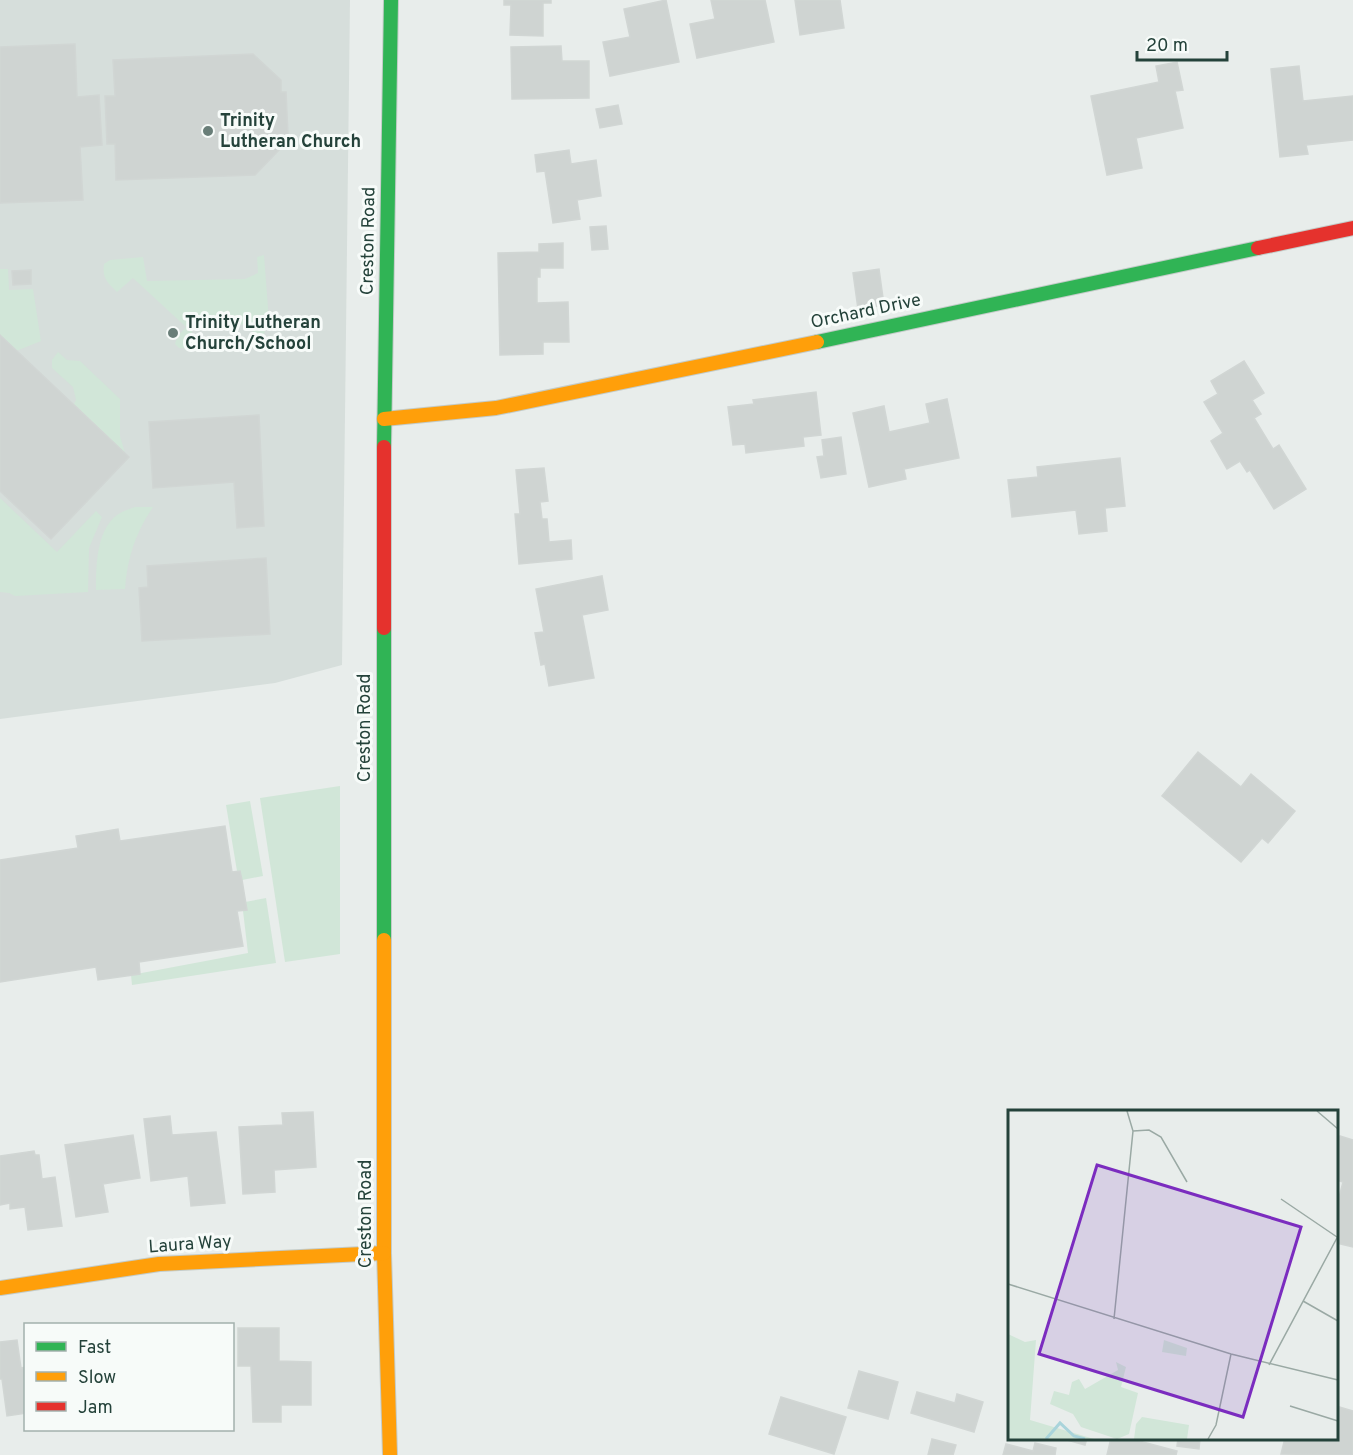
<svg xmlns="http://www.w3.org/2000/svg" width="1353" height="1455" font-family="Overpass,sans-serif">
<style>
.built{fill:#d6dedb}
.green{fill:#d1e6d8}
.building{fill:#cfd4d2;stroke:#d1d6d4;stroke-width:1.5}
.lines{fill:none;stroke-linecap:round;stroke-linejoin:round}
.fast-casing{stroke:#c3cbc8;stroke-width:16}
.slow-casing{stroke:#c3cbc8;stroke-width:16}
.jam-casing{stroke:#c3cbc8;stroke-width:16}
.fast{stroke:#30b455;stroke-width:14}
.slow{stroke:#ff9f0a;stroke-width:14}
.jam{stroke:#e5322d;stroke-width:14}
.poi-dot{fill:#697e78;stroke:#f7fbf9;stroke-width:2}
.labels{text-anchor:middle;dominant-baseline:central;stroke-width:6;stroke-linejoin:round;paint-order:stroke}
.poi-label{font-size:18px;font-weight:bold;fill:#24423a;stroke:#f7fbf9;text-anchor:start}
.street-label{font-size:18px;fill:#24423a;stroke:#f7fbf9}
.inset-river{fill:none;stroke:#a9d4db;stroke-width:3}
.inset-road{fill:none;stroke:#9aa9a4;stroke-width:1.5}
.view{fill:#7b2cbf;fill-opacity:0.15;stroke:#7b2cbf;stroke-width:3}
.inset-edge{fill:none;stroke:#24423a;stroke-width:3}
</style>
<rect width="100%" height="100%" fill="#e8edeb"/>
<!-- built -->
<polygon class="built" points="0,0 350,0 342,665 275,683 0,719"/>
<!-- green -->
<g class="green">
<path d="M264 255 269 320 264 334 254 342 253 324 192 327V348H179L175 344 177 337 186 327 133 278 117 292C107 282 102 278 104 264L110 260 143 257 147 281 245 279 258 273 257 257Z"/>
<polygon points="0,269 8,269 9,290 33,289 41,341 16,351 0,335"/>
<polygon points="58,352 67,360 80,361 120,399 120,436 125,453 74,404 76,400 73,387 52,368 52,360"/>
<polygon points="0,498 57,552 96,511 102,517 89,548 88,592 15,596 9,593 0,592"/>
<path d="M135 507H153C136 532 127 558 125 589L96 590C96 566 96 525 122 512 125 510 131 509 135 507Z"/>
<polygon points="340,786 340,954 285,962 260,798"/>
<polygon points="250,801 263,876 242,880 240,871 237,871 226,805"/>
<polygon points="266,898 276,963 132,985 131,975 248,953 243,911 246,910 245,902"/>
</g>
<!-- building -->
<g class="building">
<polygon points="504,0 551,0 551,3 543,3 543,36 510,35 511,5 504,5"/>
<polygon points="666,0 679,62 610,76 603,42 630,37 624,9"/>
<polygon points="711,0 765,0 774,42 697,58 690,24 715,19"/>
<polygon points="795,0 840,0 844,28 800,35"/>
<polygon points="75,44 77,97 99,95 102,145 80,147 83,200 0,203 0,47"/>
<polygon points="561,46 562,61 589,61 589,98 512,99 511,47"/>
<polygon points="253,54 281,80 281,92 286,92 288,135 283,136 282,147 255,175 116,180 115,144 107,144 105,96 115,96 113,60"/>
<polygon points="1177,62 1183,90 1175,91 1183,128 1136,138 1142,168 1107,175 1091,96 1159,82 1156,66"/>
<polygon points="1299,66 1303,101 1353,96 1353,140 1306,145 1308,154 1280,157 1271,69"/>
<polygon points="618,105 622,124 600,128 596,109"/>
<polygon points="569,150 571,164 596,160 601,196 577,200 580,219 553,223 545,171 537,172 535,155"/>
<polygon points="606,226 608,249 592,250 590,227"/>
<polygon points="563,243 563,268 540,268 540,277 537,277 537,303 568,302 569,342 543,342 543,354 500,355 498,253 539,252 539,244"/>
<polygon points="879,269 884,305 858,309 853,273"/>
<polygon points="31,270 31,284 13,285 12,271"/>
<polygon points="0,335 129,457 51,539 0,491"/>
<polygon points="1244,361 1264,393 1252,400 1261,414 1254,418 1273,449 1279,445 1306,489 1274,509 1250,470 1247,472 1240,461 1227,469 1211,441 1223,433 1204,402 1218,394 1211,381"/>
<polygon points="816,392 821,435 803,437 804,446 746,453 745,444 733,445 728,407 754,404 753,400"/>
<polygon points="947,399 959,458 904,469 906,479 869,487 853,413 884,406 889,432 930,423 926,404"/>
<polygon points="259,415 264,526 237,528 234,482 153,488 149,422"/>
<polygon points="841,437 846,474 821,478 817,457 824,456 822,440"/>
<polygon points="1120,458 1125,506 1105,508 1107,531 1079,534 1076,510 1012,517 1008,480 1038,477 1037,467"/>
<polygon points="544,468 548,501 540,502 542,519 547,519 549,542 571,540 572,559 519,564 515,514 520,514 516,470"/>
<polygon points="266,558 270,634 142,641 139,588 148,587 147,566"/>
<polygon points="602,576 608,610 582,615 594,678 549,686 545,664 541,665 535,633 544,632 536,589"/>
<polygon points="1198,752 1241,787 1251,774 1295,811 1268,843 1262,838 1241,862 1162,796"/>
<polygon points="225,826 232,872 240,871 242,880 247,910 237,911 243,946 139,962 140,974 98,980 96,967 0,982 0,860 78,848 76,836 118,829 120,841"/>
<polygon points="313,1112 316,1167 274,1170 275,1192 243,1194 239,1127 283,1125 282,1113"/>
<polygon points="170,1116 172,1135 216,1132 225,1203 191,1206 188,1176 151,1181 144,1119"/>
<polygon points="133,1135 140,1178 103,1184 108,1212 76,1217 65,1145"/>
<polygon points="1340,1136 1353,1140 1353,1247 1336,1243 1336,1209 1343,1182 1336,1180 1336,1148"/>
<polygon points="34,1151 35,1155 39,1155 42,1179 55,1177 62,1226 28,1230 25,1207 10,1209 10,1203 0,1205 0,1156"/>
<polygon points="238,1328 279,1328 279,1361 311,1362 311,1405 281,1405 281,1422 253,1422 251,1366 238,1366"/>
<polygon points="17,1340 21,1368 26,1367 26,1413 7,1416 2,1379 0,1379 0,1342"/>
<polygon points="859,1371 898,1382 888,1419 848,1408"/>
<polygon points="917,1392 955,1403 957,1394 983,1402 974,1432 911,1413"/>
<polygon points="781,1397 846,1417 834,1454 769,1434"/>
<polygon points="1336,1406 1353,1411 1353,1455 1281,1454 1285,1438 1336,1438"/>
<polygon points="1060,1438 1087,1438 1085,1445"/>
<polygon points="1111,1438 1128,1438 1177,1451 1176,1455 1107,1455"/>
<polygon points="1178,1438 1200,1438 1199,1449 1177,1446"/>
<polygon points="932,1439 956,1445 953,1455 928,1455"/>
<polygon points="1035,1443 1056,1448 1055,1455 1003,1455 1006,1444 1033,1451"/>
</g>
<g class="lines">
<!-- fast casing -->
<g class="fast-casing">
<g id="fast">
<polyline points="817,342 1258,248"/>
<polyline points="384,447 391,0"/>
<polyline points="384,628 384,940"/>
</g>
</g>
<!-- slow casing -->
<g class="slow-casing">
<g id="slow">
<polyline points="384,419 496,408 817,342"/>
<polyline points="384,940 384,1253 390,1455"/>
<polyline points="0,1288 159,1264 384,1253"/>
</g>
</g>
<!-- jam casing -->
<g class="jam-casing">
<g id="jam">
<polyline points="1258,248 1353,228"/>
<polyline points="384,447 384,628"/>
</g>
</g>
<!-- fast -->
<use href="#fast" class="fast"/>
<!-- slow -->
<use href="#slow" class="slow"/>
<!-- jam -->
<use href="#jam" class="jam"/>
</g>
<!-- markers -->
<g class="poi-dot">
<circle cx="208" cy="131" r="6"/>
<circle cx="173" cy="333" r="6"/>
</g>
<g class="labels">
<!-- poi labels -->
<g class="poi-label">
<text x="220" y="121">Trinity<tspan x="220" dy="21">Lutheran Church</tspan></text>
<text x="185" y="323">Trinity Lutheran<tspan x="185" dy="21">Church/School</tspan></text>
</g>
<!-- street labels -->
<g class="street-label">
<text transform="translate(369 241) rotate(-89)">Creston Road</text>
<text transform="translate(866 312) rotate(-12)">Orchard Drive</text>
<text transform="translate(365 728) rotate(-90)">Creston Road</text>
<text transform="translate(366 1214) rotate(-90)">Creston Road</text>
<text transform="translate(190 1245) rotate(-4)">Laura Way</text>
</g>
</g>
<!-- overview -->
<g transform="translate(1008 1110)">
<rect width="330" height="330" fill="#e8edeb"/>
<path d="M0 224 17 232 28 230 22 310 86 329H0ZM156 230 179 238 178 246 154 242ZM108 252 118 257 113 277 130 283 121 324 109 329 73 317 65 304 42 294 46 281 61 285 64 272 71 269 77 279 110 260ZM134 307 181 315 179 329H126L128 314Z" fill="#d1e6d8"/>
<path class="inset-river" d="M38 329 52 313 66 326 77 329"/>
<path class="inset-road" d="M309 1 330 19M125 21 141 20 153 27 179 72M273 89 329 127M0 174 223 244 330 270M295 191 330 211M106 209 125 21 119 1M261 255 330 126M282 296 330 311M200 329 208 315 223 244"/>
<path class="view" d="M89 55 293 117 235 307 31 244Z"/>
<rect width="330" height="330" class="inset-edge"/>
</g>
<!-- legend -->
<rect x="24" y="1323" width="210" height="108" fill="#f7fbf9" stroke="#a3b1ad" stroke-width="1.5"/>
<rect x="36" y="1342" width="30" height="9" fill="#30b455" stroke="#a3b1ad" stroke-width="1.5"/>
<text x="78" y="1353" font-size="18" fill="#24423a">Fast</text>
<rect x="36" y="1372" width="30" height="9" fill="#ff9f0a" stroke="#a3b1ad" stroke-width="1.5"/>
<text x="78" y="1383" font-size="18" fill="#24423a">Slow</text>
<rect x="36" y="1402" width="30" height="9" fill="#e5322d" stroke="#a3b1ad" stroke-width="1.5"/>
<text x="78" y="1413" font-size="18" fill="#24423a">Jam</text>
<!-- scale -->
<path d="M1137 51v9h90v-9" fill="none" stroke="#24423a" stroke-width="3"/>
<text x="1146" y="51" font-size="18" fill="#24423a" stroke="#f7fbf9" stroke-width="4.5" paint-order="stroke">20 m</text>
</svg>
